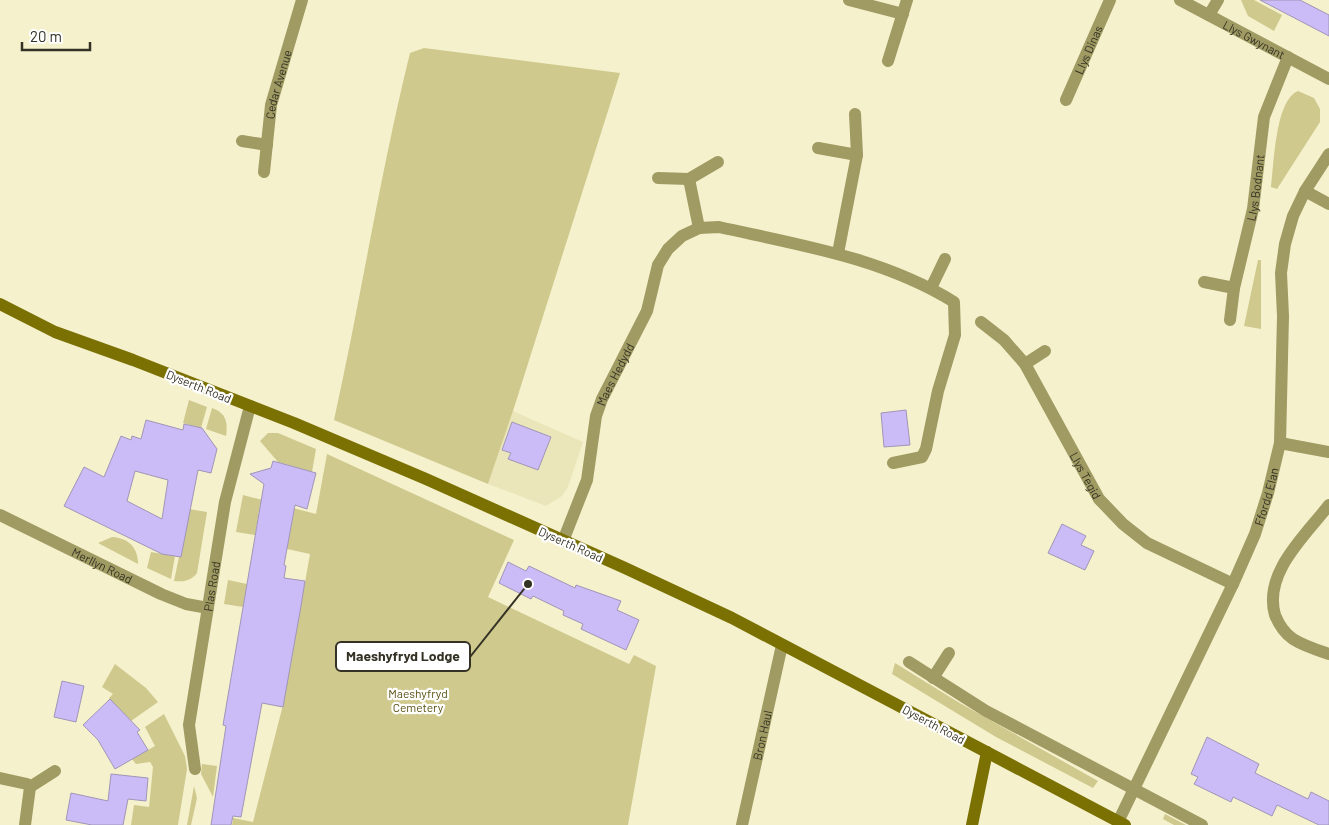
<svg xmlns="http://www.w3.org/2000/svg" width="1329" height="825" font-family="Barlow,sans-serif">
<style>
.built{fill:#eae6ba}
.green{fill:#d0c98e}
.building{fill:#cbbbf7;stroke:#9f96b7;fill-rule:evenodd}
.lines{fill:none;stroke-linecap:round;stroke-linejoin:round}
.street{stroke:#a09a63;stroke-width:12}
.secondary{stroke:#7b7002;stroke-width:12}
.labels{text-anchor:middle;dominant-baseline:central;stroke-width:4.5;stroke-linejoin:round;paint-order:stroke}
.street-label{font-size:12px;fill:#343224;stroke:#fff}
.park-label{font-size:12px;fill:#595213;stroke:#fff}
.leader{fill:none;stroke:#343224;stroke-width:2}
.callout-dot{fill:#343224;stroke:#fff;stroke-width:2}
.callout{fill:#fff;stroke:#343224;stroke-width:2}
.callout-label{font-size:14px;text-anchor:middle;font-weight:bold;fill:#343224}
</style>
<rect width="100%" height="100%" fill="#f5f1cc"/>
<!-- built -->
<polygon class="built" points="513,411 583,442 568,487 562,496 546,506 488,484"/>
<!-- green -->
<g class="green">
<polygon points="1241,0 1254,0 1282,15 1274,31 1248,16"/>
<path d="M424 48 620 73 513 411 488 484 334 420C361 298 380 174 410 53Z"/>
<path d="M1298 91 1314 98 1320 109V122L1277 189 1271 187C1274 165 1275 100 1298 91Z"/>
<polygon points="1258,260 1261,260 1261,329 1244,326"/>
<polygon points="189,400 207,407 201,428 183,423"/>
<path d="M212 408C226 413 228 422 226 436L206 429Z"/>
<polygon points="268,433 278,433 316,449 312,472 278,462 260,441"/>
<polygon points="327,454 514,540 488,597 629,664 634,655 656,666 628,825 232,825 233,818 253,822 285,697 266,693 290,668 310,554 287,549 294,511 260,505 255,535 236,532 243,495 316,514"/>
<path d="M189 509 207 512 197 573C191 581 183 582 174 581Z"/>
<path d="M112 537C128 538 138 547 138 564L98 543Z"/>
<polygon points="151,552 175,556 171,579 147,568"/>
<polygon points="228,580 247,584 243,607 224,604"/>
<polygon points="895,663 958,702 1098,781 1093,788 996,737 892,674"/>
<polygon points="115,664 146,688 158,702 131,721 109,698 113,694 102,687"/>
<polygon points="164,714 185,756 187,769 178,825 131,825 134,805 149,807 153,767 150,762 136,764 132,759 155,746 145,727"/>
<polygon points="202,764 217,766 213,797 201,774"/>
<polygon points="194,786 197,798 191,825 187,825"/>
<polygon points="1165,814 1186,825 1174,825 1163,819"/>
</g>
<!-- building -->
<g class="building">
<polygon points="1260,0 1300,0 1329,15 1329,36"/>
<polygon points="906,410 910,445 884,447 881,413"/>
<path d="M146 420 183 430 184 424 202 428 217 449 211 473 198 470 181 557 162 554 64 506 84 467 104 477 121 436 131 440 132 436 141 439ZM135 471 168 480 162 519 127 501Z"/>
<polygon points="512,422 551,437 538,470 508,459 511,453 502,450"/>
<polygon points="273,461 316,473 307,509 295,505 284,565 286,566 284,578 305,581 301,606 283,707 262,703 241,817 233,816 231,825 211,825 226,726 223,725 264,484 250,474 271,468"/>
<polygon points="1062,524 1086,536 1081,545 1094,551 1085,570 1048,553"/>
<polygon points="508,562 526,571 529,566 575,588 576,585 621,601 617,610 639,620 626,650 581,629 583,624 563,615 564,611 533,596 531,599 499,583"/>
<polygon points="62,681 84,686 76,722 54,717"/>
<polygon points="110,699 140,730 137,732 148,750 115,769 98,740 83,725"/>
<polygon points="1207,737 1259,764 1255,773 1308,799 1311,792 1329,801 1329,825 1319,825 1277,805 1272,816 1233,797 1231,802 1194,784 1198,777 1191,774"/>
<polygon points="111,774 148,778 146,801 128,799 123,825 92,825 66,820 71,793 108,801"/>
</g>
<g class="lines">
<!-- street -->
<g class="street">
<polyline points="849,0 903,14"/>
<path id="s1" d="M1180 0 1329 79"/>
<polyline points="1209,15 1218,0"/>
<polyline points="888,61 907,0"/>
<path id="s2" d="M1066 100 1110 0"/>
<polyline points="242,141 267,145"/>
<polyline points="818,148 857,155"/>
<path id="s3" d="M264 172 271 105 302 0"/>
<polyline points="658,178 689,179 718,162"/>
<polyline points="689,179 699,228"/>
<polyline points="1305,191 1329,204"/>
<polyline points="838,253 857,155 855,114"/>
<polyline points="1204,282 1234,288"/>
<polyline points="931,288 945,259"/>
<path id="s4" d="M1230 320 1234 288 1253 209 1264 117 1288 57"/>
<path id="s5" d="M981 322 1004 340 1025 364 1099 499 1123 524 1147 543 1233 584"/>
<polyline points="1025,364 1045,351"/>
<polyline points="1280,443 1329,452"/>
<path d="M1329 505C1305 536 1263 573 1275 615 1279 625 1284 633 1293 639 1304 646 1317 650 1329 654"/>
<path id="s6" d="M0 515 161 594 186 604 208 608"/>
<path id="s7" d="M563 541 587 480 596 416 602 399 647 311 658 265 668 249 682 236 699 228 719 227C800 245 883 258 954 302L955 335 938 391 926 449 922 457 893 463"/>
<polyline points="909,662 986,711 1202,825"/>
<polyline points="933,678 949,653"/>
<path id="s8" d="M195 769 189 725 225 502 250 406"/>
<polyline points="0,778 27,784 30,787 25,825"/>
<polyline points="30,787 55,771"/>
<path id="s9" d="M1118 822 1233 584 1255 534 1268 493 1280 443 1283 316 1281 273 1285 244 1293 216 1305 191 1329 154"/>
<path id="s10" d="M742 825 782 645"/>
</g>
<!-- secondary -->
<g class="secondary">
<polyline points="0,304 55,332 133,360 294,423 426,479 625,568 732,618 1125,825"/>
<polyline points="972,825 987,752"/>
</g>
</g>
<g class="labels">
<!-- street labels -->
<g class="street-label">
<text stroke="none"><textPath href="#s1" startOffset="84">Llys Gwynant</textPath></text>
<text stroke="none"><textPath href="#s2" startOffset="55">Llys Dinas</textPath></text>
<text stroke="none"><textPath href="#s3" startOffset="89">Cedar Avenue</textPath></text>
<text stroke="none"><textPath href="#s4" startOffset="135">Llys Bodnant</textPath></text>
<text stroke="none"><textPath href="#s7" startOffset="176">Maes Hedydd</textPath></text>
<text transform="translate(199 386) rotate(22)">Dyserth Road</text>
<text stroke="none"><textPath href="#s5" startOffset="188">Llys Tegid</textPath></text>
<text stroke="none"><textPath href="#s9" startOffset="358">Ffordd Elan</textPath></text>
<text transform="translate(571 544) rotate(24)">Dyserth Road</text>
<text stroke="none"><textPath href="#s6" startOffset="114">Merllyn Road</textPath></text>
<text stroke="none"><textPath href="#s8" startOffset="185">Plas Road</textPath></text>
<text transform="translate(934 724) rotate(28)">Dyserth Road</text>
<text stroke="none"><textPath href="#s10" startOffset="92">Bron Haul</textPath></text>
</g>
<!-- park labels -->
<g class="park-label">
<text x="418" y="693">Maeshyfryd<tspan x="418" dy="14">Cemetery</tspan></text>
</g>
</g>
<!-- callouts -->
<path class="leader" d="M528 584L470 657"/>
<circle class="callout-dot" cx="528" cy="584" r="5"/>
<rect class="callout" x="336" y="642" width="134" height="29" rx="5"/>
<g class="callout-label">
<text x="403" y="661">Maeshyfryd Lodge</text>
</g>
<!-- scale -->
<path d="M22 42v8h68v-8" fill="none" stroke="#343224" stroke-width="2.5"/>
<text x="30" y="42" font-size="15" fill="#343224" stroke="#ffffff" stroke-width="4" paint-order="stroke">20 m</text>
</svg>
